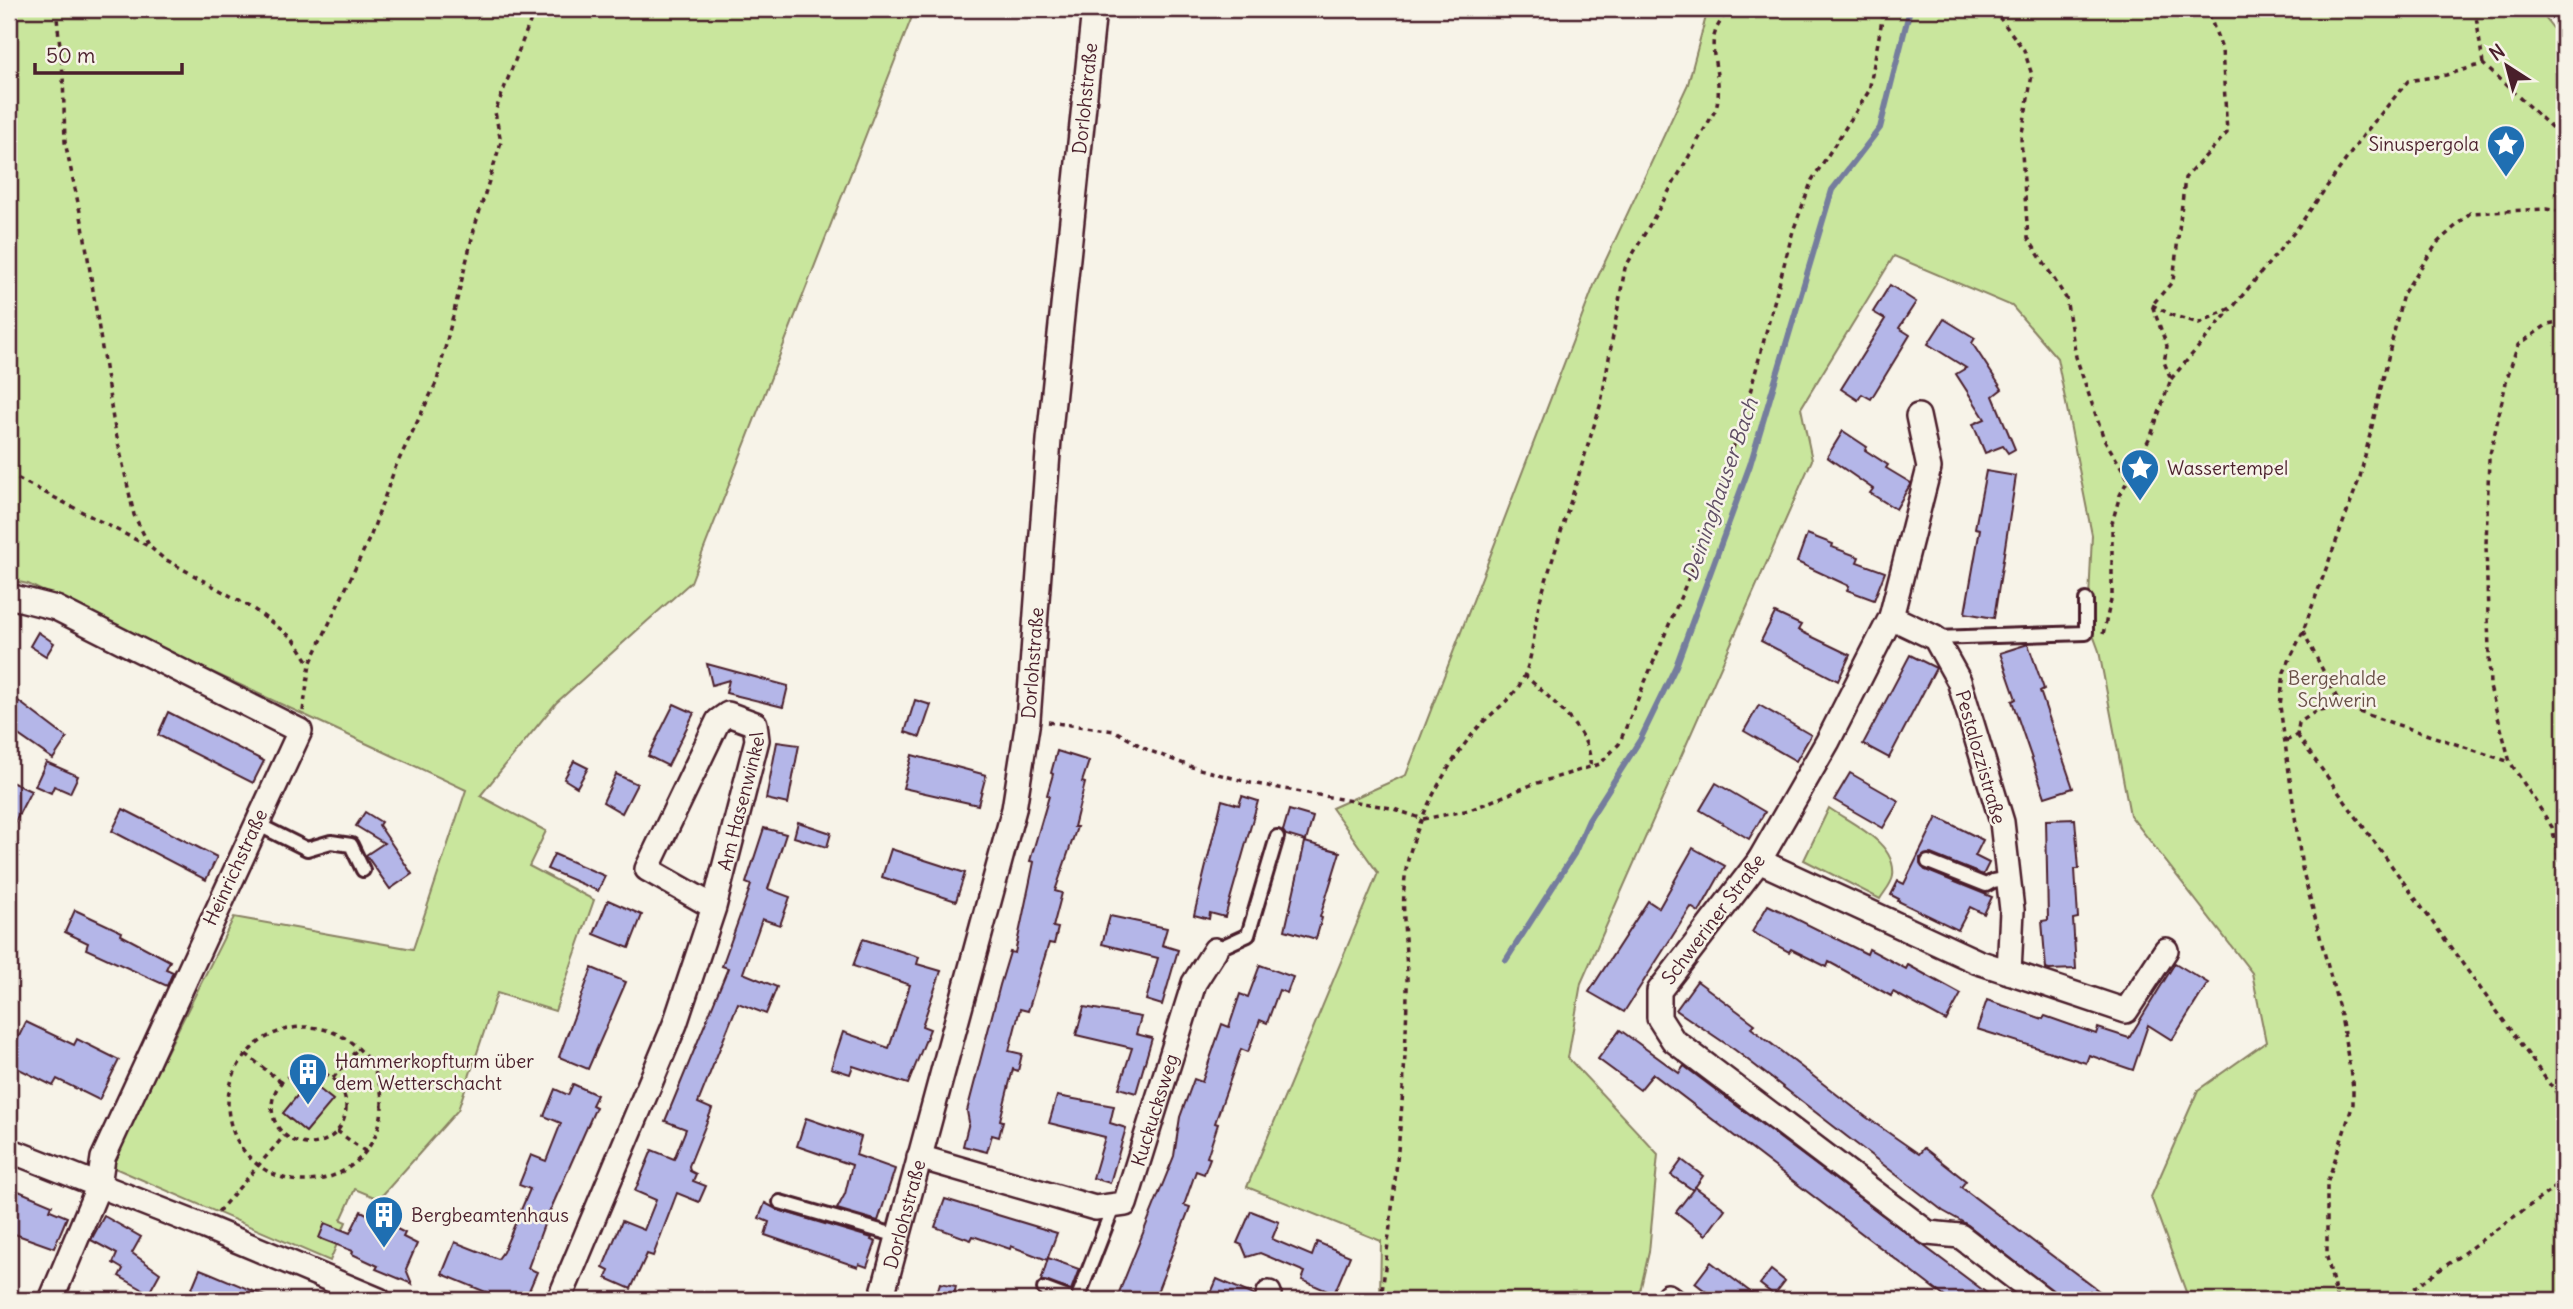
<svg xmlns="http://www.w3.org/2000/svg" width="2573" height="1309" font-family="Delius,sans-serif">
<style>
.green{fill:#c9e69d;stroke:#8a8264;stroke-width:2}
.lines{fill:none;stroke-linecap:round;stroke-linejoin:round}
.stream{stroke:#747d9d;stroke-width:6}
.building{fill:#b4b6e8;stroke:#4a1f2b;stroke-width:2}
.lane-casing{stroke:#4a1f2b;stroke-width:18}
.street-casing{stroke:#4a1f2b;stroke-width:28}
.path{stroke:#4a1f2b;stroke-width:3.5;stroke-dasharray:5 5;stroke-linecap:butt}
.lane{stroke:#f7f3e8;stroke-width:12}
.street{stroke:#f7f3e8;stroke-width:23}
.labels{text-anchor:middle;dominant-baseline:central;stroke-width:5;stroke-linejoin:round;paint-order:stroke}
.street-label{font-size:19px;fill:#4a1f2b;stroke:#f7f3e8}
.poi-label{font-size:19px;fill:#4a1f2b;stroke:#f7f3e8;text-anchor:start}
.park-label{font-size:19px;fill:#6a5148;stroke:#f7f3e8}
.water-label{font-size:21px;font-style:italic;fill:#5f4e64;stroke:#f7f3e8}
</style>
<rect width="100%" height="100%" fill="#f7f3e8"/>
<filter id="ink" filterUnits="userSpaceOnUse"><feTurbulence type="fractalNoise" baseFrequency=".0143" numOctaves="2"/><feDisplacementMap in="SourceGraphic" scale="14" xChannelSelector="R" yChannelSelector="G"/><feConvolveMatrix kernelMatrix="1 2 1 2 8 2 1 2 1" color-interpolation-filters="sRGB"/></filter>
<g filter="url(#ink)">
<!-- green -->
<g class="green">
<path d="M9 9H915L691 582 556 703 480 796 546 831 529 866 594 900 555 1011 497 993 458 1110 379 1199 355 1189 341 1220 346 1222 330 1261 110 1166 234 917 413 949 466 790C320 721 173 656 28 584L9 580Z"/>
<polygon points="1708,9 2538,9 2564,42 2564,1300 2189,1300 2151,1197 2198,1090 2266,1042 2252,973 2130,815 2099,651 2088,621 2092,535 2057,358 2012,306 1894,256 1801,408 1812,460 1581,983 1568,1058 1658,1154 1649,1252 1638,1300 1380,1300 1381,1241 1247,1187 1378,873 1332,808 1406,775 1595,283 1688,84"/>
<path d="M1829 808C1852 824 1897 843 1893 876 1892 884 1884 892 1880 899L1804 860Z"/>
</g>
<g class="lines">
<!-- stream -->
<polyline class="stream" points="1506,960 1574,854 1589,820 1640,740 1676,666 1750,465 1832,190 1880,128 1910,9"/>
</g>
<!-- building -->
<g class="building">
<polygon points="1890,285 1916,302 1899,328 1910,335 1871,399 1862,394 1858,400 1841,389 1885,319 1873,312"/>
<polygon points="1944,319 1975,338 1972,343 2002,389 1993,396 2015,449 2008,453 2003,446 1985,453 1973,424 1985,419 1956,374 1966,368 1928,344"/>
<polygon points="1843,431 1867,447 1865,450 1888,465 1886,468 1911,483 1896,509 1870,493 1873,489 1827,457"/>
<polygon points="1986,471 2016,476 1994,618 1965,613 1980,529 1975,528"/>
<polygon points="1807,534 1833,544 1832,547 1859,557 1857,562 1885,572 1874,600 1847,590 1849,586 1797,562"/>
<polygon points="1775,613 1801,625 1798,630 1850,655 1838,681 1761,641"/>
<polygon points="38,632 54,643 46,656 30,646"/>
<polygon points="2028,644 2044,689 2040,691 2073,788 2045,797 2012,701 2016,699 2000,653"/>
<polygon points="1910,655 1936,668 1889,758 1863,744"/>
<polygon points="707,664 788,686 783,707 726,693 729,680 712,685"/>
<polygon points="9,694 67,738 53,759 11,730 9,733"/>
<polygon points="915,700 931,705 920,737 905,732"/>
<polygon points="674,704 694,713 668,766 648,756"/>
<polygon points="1759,705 1811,735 1796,761 1744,731"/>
<polygon points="168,712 264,761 253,783 158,735"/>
<polygon points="777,742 799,745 788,804 766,799"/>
<polygon points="1057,751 1089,761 1082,782 1085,783 1074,827 1077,827 1055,891 1062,893 1053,927 1058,928 1054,944 1049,943 1028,1011 1020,1009 1009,1051 1022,1054 1018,1071 1013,1069 1000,1120 1003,1121 999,1137 992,1135 987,1152 963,1146 969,1122 967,1111 1000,985 1010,952 1015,953 1034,862 1030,861 1049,796 1047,795 1053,774 1051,773"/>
<polygon points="912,755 986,775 978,805 903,788"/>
<polygon points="574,761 588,768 577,787 564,779"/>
<polygon points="46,762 78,776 70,793 54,786 51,793 35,786"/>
<polygon points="1850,773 1899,801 1883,828 1834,800"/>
<polygon points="616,774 637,784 622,813 603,802"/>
<polygon points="9,781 31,791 9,833"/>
<polygon points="1716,783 1765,812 1749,839 1700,810"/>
<polygon points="1242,796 1258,801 1225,917 1210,913 1209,919 1194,915 1222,800 1239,805"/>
<polygon points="123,809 217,857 206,880 112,831"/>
<polygon points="1289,810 1313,817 1306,841 1286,835 1283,831"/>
<polygon points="365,812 381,822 379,825 412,874 390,889 366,855 384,843 356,826"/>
<polygon points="1937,817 1983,840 1975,856 1989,863 1983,875 1931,854 1920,858 1920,864 1925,870 1992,897 1984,914 1970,907 1958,930 1898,901 1899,899 1891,895 1898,881 1904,884"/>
<polygon points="2075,819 2079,869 2075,869 2078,918 2073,919 2076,969 2049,970 2046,969 2042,921 2048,920 2046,820"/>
<polygon points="798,822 831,833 827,847 794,837"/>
<polygon points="764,828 786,834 768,889 790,897 780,925 762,919 743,973 777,987 766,1014 738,1003 698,1103 712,1109 689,1166 690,1171 696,1174 693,1181 706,1186 699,1202 677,1193 653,1256 647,1254 631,1289 606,1278 609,1270 603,1267 622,1221 644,1230 656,1200 635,1191 652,1150 674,1159 686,1129 665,1121 728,968 722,966 751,885 746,883"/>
<polygon points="1305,842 1340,852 1320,917 1322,918 1316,939 1285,930"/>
<polygon points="1693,848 1725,866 1699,912 1691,907 1624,1012 1589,992 1648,901 1659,908"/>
<polygon points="891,849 965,873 956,901 882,877"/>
<polygon points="554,854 605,876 598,891 547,869"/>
<polygon points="608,900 642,915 629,948 594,934"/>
<polygon points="1768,905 1867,954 1869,949 1906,969 1908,965 1961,994 1946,1021 1893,992 1891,996 1829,962 1827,967 1791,949 1789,952 1752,932"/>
<polygon points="75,910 122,932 121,935 170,961 166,969 173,972 167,986 86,949 88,943 65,932"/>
<polygon points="1110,916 1167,928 1162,945 1178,950 1162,1005 1146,1000 1158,958 1102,944"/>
<polygon points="863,939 919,957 917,964 941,971 922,1026 930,1029 908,1084 853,1066 850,1074 831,1068 843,1032 889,1048 910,985 853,966"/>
<polygon points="2175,963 2208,983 2172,1040 2148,1025 2133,1070 2089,1055 2086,1063 1977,1029 1987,1000 2043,1019 2045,1016 2096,1034 2098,1028 2129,1038"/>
<polygon points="1260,965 1293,977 1287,993 1279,990 1267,1023 1260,1020 1248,1052 1241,1049 1215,1123 1218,1124 1207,1157 1210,1158 1204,1174 1196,1171 1184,1205 1190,1207 1154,1300 1116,1300 1174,1156 1180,1117 1194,1079 1202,1082 1222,1024 1229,1027 1240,994 1248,997"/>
<polygon points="592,968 626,982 588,1069 559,1057"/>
<polygon points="1697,981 1755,1024 1751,1028 1866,1117 1919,1154 1924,1148 1966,1181 1961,1187 2111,1300 2064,1300 1968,1225 1943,1211 1735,1050 1676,1010"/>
<polygon points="1084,1007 1141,1017 1136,1034 1152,1038 1136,1093 1119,1088 1132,1048 1076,1035"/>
<polygon points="26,1022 74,1045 77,1039 119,1060 99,1100 57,1079 53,1086 9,1064 9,1056"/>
<polygon points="1620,1030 1679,1073 1684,1066 1996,1300 1949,1300 1653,1074 1640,1090 1598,1059"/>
<polygon points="309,1081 333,1100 306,1132 283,1113"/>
<polygon points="573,1084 597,1095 592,1105 596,1107 545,1222 528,1268 537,1272 525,1300 505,1300 442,1274 455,1242 498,1259 503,1252 530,1189 519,1185 531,1155 546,1161 561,1123 544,1116 555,1089 568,1095"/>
<polygon points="1057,1096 1114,1106 1110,1123 1126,1128 1110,1183 1093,1178 1105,1137 1049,1123"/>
<polygon points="806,1118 861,1137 856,1155 895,1169 878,1221 837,1209 845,1194 852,1165 797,1146"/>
<polygon points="1682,1160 1703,1176 1693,1190 1671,1175"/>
<polygon points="9,1187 52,1205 50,1210 67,1217 54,1248 9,1232"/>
<polygon points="1695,1187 1725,1209 1706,1235 1676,1212"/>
<polygon points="945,1199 1057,1233 1047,1260 1011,1246 1010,1249 973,1236 971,1240 935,1227"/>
<polygon points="765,1203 778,1210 872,1238 871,1240 876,1242 867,1267 859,1264 858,1267 765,1235 769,1222 759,1218"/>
<polygon points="361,1211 405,1233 403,1237 417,1244 406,1269 412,1284 376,1269 378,1266 352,1254 353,1251 319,1238 325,1223 350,1233"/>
<polygon points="1251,1211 1279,1222 1272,1239 1312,1256 1317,1242 1350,1256 1334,1294 1302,1280 1305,1272 1260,1253 1247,1257 1242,1245 1237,1243"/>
<polygon points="104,1216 141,1237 132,1253 160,1273 149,1293 119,1276 123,1269 113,1263 117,1254 91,1240"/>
<polygon points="1048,1258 1079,1269 1071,1290 1041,1281"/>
<polygon points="1711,1262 1728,1275 1761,1300 1717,1300 1695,1283"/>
<polygon points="200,1269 210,1273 274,1300 208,1300 190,1293"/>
<polygon points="1771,1270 1785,1281 1774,1295 1760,1284"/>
<polygon points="1217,1279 1254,1295 1253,1300 1208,1300"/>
<polygon points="940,1283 956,1286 953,1300 935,1300"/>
</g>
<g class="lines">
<!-- lane casing -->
<g class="lane-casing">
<g id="lane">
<polyline points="1935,638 2086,633 2086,600"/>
<polyline points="255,823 307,849 331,842 351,845 363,870"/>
<polyline points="1928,862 1986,885 1993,881 2008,878"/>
<polyline points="1215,950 1248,935 1277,837"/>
<polyline points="780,1202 898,1236"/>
<polyline points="1044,1289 1073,1300"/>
<polyline points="763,1300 764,1300"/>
<polyline points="1077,1300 1114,1205"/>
</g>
</g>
<!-- street casing -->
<g class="street-casing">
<g id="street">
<polyline points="1918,416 1929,468 1891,617 1828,741 1759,861 1659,991 1659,1018 1673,1040 1928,1233 1960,1236 2044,1300"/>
<polyline points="9,596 56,608 300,731 103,1158 99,1185 51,1300"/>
<polyline points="1759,861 1978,962 2009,972 2012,910 2002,822 1959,681 1935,638 1891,617"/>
<polyline points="2009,972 2126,1011 2166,950"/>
<polyline points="9,1150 205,1227 379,1300"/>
<path id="s1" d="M919 1157 1095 1208 1125 1204 1194 983 1215 950"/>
<polyline points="1668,1296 1673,1300"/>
<path id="s2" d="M559 1300 675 1024 714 907 757 740 755 724 728 714 718 721 647 869 714 907"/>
<path id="s3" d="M881 1300 1014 809 1028 720 1049 440 1094 9"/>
<polyline points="1267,1300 1269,1293"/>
</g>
</g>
<!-- path -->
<g class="path">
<polyline points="56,9 63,74 65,142 83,226 113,419 134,515 150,547 163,558 252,608 294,639 310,664"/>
<polyline points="1993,9 2024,50 2032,75 2021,139 2028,238 2066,298 2076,357 2104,439 2129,480"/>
<polyline points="2475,9 2483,64"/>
<polyline points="2152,305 2174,316 2199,323 2233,307 2296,230 2365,133 2408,81 2446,75 2483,64 2564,139"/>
<polyline points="2564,321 2548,324 2518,345 2507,378 2489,459 2486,545 2490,687 2510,762 2552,827 2564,883"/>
<polyline points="2171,379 2231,309"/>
<polyline points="9,474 148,546"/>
<polyline points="2303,631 2341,706"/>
<polyline points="2103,634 2112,596 2112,523 2120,495 2152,433 2171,379 2164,362 2167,346 2152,305 2173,281 2185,178 2227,133 2222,49 2207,9"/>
<path d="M1524 675C1545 693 1593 734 1590 763L1593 764"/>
<polyline points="303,711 310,664 371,535 395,468 437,381 475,226 501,142 495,112 535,9"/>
<polyline points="1048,722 1115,731 1148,750 1192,767 1251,783 1391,808 1423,819 1470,810 1531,785 1600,764 1619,744 1694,565 1744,415 1793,231 1812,180 1869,91 1884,9"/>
<polyline points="2297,735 2564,1104"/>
<polyline points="2286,741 2297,735 2299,723 2316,711 2341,706 2510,762"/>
<circle cx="305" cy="1104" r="77"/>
<polyline points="246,1054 281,1082"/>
<circle cx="309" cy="1107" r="37"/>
<polyline points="333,1078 359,1047"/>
<polyline points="337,1131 366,1152"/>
<polyline points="2564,1154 2564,1157"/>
<polyline points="218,1212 284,1136"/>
<path d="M1381 1300C1394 1197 1406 1093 1407 989 1408 944 1397 897 1410 852 1422 810 1447 765 1475 731 1488 715 1507 704 1519 686 1535 659 1533 629 1540 600L1601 403 1625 268 1716 109C1724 80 1708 53 1715 33 1717 25 1724 17 1728 9"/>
<polyline points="2337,1300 2327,1257 2327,1184 2353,1104 2353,1087 2341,1016 2302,868 2280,706 2284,672 2303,631 2360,477 2403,294 2438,242 2470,213 2546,209 2564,212"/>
<polyline points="2398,1300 2564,1181"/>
</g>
<!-- lane -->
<use href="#lane" class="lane"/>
<!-- street -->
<use href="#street" class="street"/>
</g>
</g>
<!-- icons -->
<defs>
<g id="sight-pin" transform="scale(2.0125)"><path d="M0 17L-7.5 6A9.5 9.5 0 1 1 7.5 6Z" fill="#1f6fb2" stroke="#f7f3e8"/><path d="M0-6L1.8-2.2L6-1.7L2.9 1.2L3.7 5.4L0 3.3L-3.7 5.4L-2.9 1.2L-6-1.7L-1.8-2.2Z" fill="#fff"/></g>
<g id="building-pin" transform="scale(2.0125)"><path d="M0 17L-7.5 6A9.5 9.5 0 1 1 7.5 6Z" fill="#1f6fb2" stroke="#f7f3e8"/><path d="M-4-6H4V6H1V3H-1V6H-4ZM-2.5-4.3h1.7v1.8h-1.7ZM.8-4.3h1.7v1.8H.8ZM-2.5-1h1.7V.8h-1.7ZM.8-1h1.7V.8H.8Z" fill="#fff"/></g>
</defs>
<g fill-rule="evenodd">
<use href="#sight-pin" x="2506" y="144"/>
<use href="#sight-pin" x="2140" y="468"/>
<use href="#building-pin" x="308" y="1072"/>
<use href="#building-pin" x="384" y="1215"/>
</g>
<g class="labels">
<!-- street labels -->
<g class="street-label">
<text stroke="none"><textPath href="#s3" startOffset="1223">Dorlohstraße</textPath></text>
<text stroke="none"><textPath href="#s3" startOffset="656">Dorlohstraße</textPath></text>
<text transform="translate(1981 757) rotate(74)">Pestalozzistraße</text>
<text stroke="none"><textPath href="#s2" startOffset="532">Am Hasenwinkel</textPath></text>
<text transform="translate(235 867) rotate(-65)">Heinrichstraße</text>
<text transform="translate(1713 919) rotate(-53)">Schweriner Straße</text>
<text stroke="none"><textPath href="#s1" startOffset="312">Kuckucksweg</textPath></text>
<text stroke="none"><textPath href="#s3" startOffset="89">Dorlohstraße</textPath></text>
</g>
<!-- poi labels -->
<g class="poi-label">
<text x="2479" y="144" text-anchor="end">Sinuspergola</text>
<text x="2167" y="468">Wassertempel</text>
<text x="335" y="1061">Hammerkopfturm über<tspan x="335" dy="22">dem Wetterschacht</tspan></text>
<text x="411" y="1215">Bergbeamtenhaus</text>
</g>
<!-- park labels -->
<g class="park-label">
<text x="2337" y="678">Bergehalde<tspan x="2337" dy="22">Schwerin</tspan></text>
</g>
<!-- water labels -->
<g class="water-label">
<text transform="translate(1720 489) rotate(-71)">Deininghauser Bach</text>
</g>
</g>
<!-- margin -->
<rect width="2573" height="1309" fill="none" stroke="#f7f3e8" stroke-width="35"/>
<rect x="18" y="18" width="2538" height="1274" fill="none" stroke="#4a1f2b" stroke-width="2.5" filter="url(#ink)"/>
<!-- north arrow -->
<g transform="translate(2507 66) rotate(324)" stroke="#f7f3e8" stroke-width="5" paint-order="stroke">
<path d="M0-5L12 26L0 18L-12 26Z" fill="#4a1f2b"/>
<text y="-10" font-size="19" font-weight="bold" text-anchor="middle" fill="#4a1f2b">N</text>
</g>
<!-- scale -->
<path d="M35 63v10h147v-10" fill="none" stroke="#4a1f2b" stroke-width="3.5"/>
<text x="46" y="63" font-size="21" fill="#4a1f2b" stroke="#f7f3e8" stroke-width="5" paint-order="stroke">50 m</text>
</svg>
